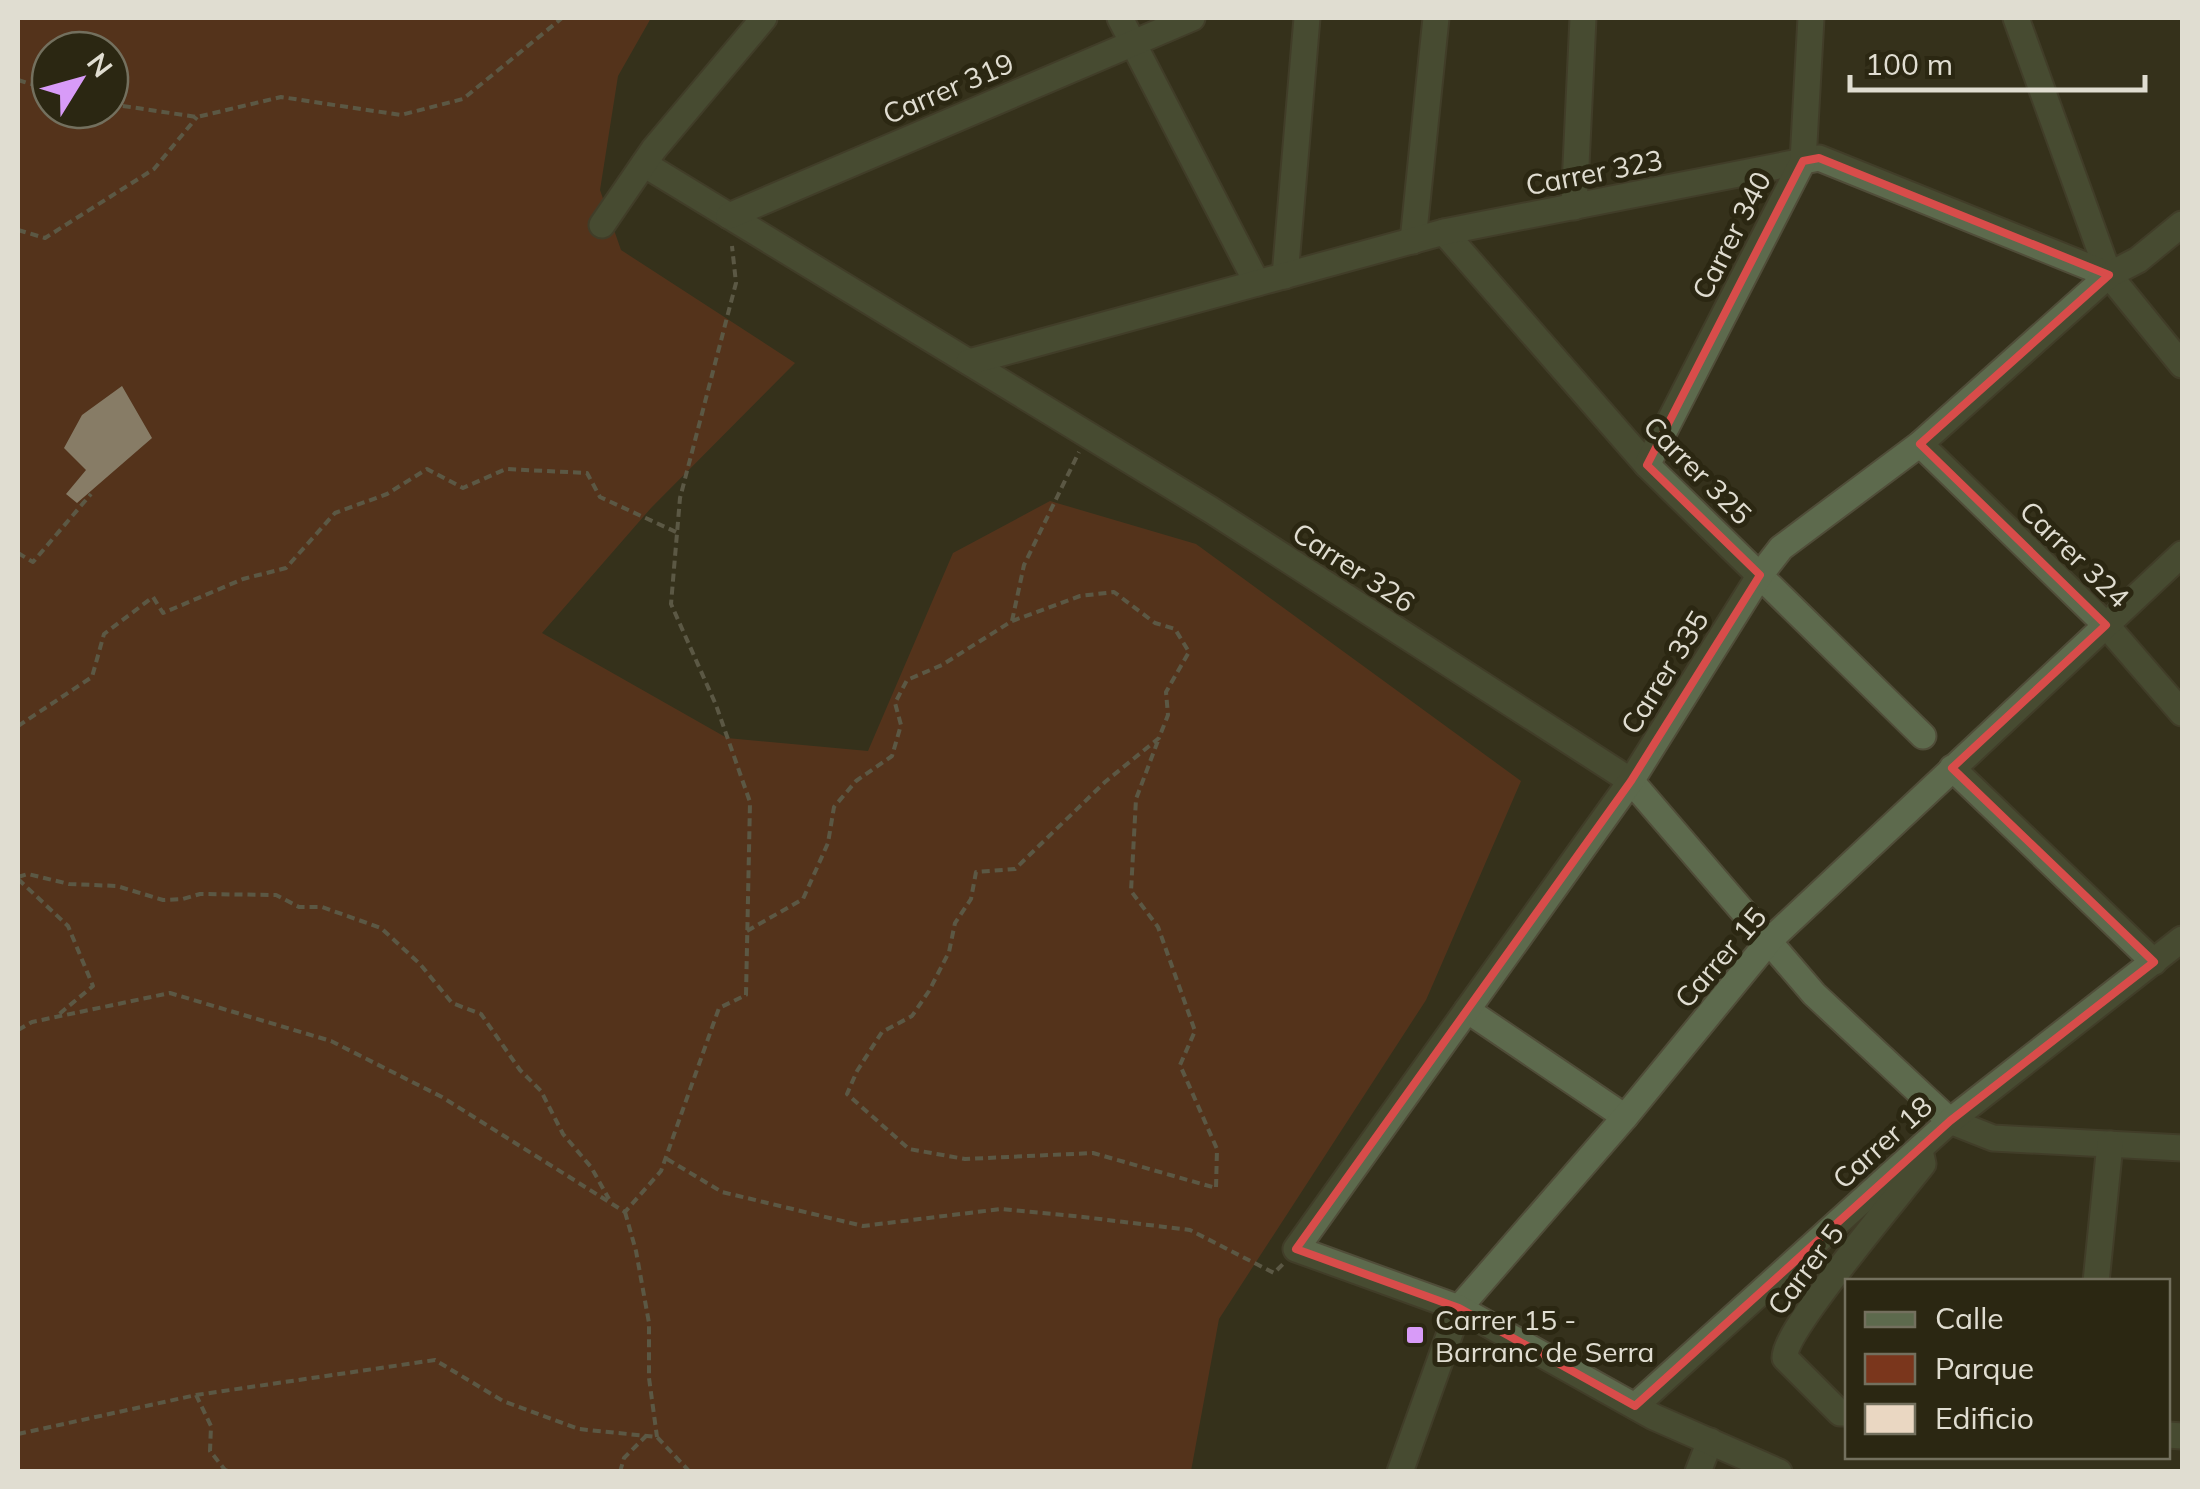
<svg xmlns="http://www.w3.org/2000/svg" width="2200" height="1489" font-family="Mulish,sans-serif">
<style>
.green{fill:#7a361c;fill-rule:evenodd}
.building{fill:#ead7c2}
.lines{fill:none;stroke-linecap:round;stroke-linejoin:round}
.minor-casing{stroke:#504d39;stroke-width:29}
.path{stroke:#8b8777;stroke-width:4;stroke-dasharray:8 5;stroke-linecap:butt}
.minor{stroke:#5d6a4d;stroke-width:25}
.marked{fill:none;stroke:#d84c4a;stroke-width:8;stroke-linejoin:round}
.poi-dot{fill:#d89bf8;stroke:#2b2712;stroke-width:4}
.labels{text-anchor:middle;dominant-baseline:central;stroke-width:10;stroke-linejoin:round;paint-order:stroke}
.street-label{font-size:28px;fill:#e0ddd1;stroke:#2b2712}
.poi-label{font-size:28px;fill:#e0ddd1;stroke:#2b2712;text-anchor:start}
</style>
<rect width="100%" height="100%" fill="#35311c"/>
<!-- green -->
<path class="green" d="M18 18H651L618 76 600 190 621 250 795 363 651 508 542 633 727 738 868 751 953 553 1050 501 1196 544 1521 781 1426 1000 1219 1319 1191 1471H18ZM50 50H110V110H50Z"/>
<!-- building -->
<polygon class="building" points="122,386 152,438 77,503 66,494 86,470 64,448 82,415"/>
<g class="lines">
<!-- minor casing -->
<g class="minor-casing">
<g id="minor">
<polyline points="1120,18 1257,283"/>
<polyline points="2016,18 2109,275"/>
<polyline points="644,164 1211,510 1631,781 1814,994 1950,1121 1993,1138 2182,1148"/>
<polyline points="1574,207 1583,18"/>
<polyline points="729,216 1192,18"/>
<polyline points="602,225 654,149 764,18"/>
<polyline points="1444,232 1647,465 1923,736"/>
<polyline points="1413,241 1436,18"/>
<polyline points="1285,276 1307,18"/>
<polyline points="969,362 1444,232 1819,158 2109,275 2182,365"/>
<polyline points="1920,444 2106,625 2182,713"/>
<polyline points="1647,465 1803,161 1811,18"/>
<polyline points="1952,768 2154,962"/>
<polyline points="1467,1010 1625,1117"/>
<polyline points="2096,1282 2110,1144"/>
<polyline points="1635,1406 1950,1121 2182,939"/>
<path d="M1848 1413H1840L1785 1358C1783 1331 1900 1194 1923 1164L1920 1150"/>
<polyline points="2168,1435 2182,1436"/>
<polyline points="1400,1472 1459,1308 1625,1117 1770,940 2182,554"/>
<polyline points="1698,1472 1710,1441"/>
<polyline points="1779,1472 1654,1417 1459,1308 1296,1249 1631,781 1760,575 1781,548 1920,444 2109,275 2138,260 2182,224"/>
</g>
</g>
<!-- path -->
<g class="path">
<polyline points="18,80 50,90"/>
<polyline points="110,104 197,117 281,97 401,115 463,99 562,18"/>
<polyline points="18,230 45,238 154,169 197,117"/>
<polyline points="18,553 33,562 91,494"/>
<polyline points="1012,621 1080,596 1114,592 1155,623 1175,629 1189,652 1166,692 1168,715 1159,738 1105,782 1015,869 976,872 971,899 955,923 949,952 929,991 912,1016 882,1032 857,1071 847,1094 909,1149 965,1159 1093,1153 1216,1188 1217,1149 1180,1065 1195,1031 1158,927 1131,891 1136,799 1159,738"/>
<polyline points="18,726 92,677 104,634 153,597 163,613 243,579 286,568 335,513 387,494 427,469 463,488 506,469 587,473 600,497 676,532"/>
<polyline points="18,877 28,874 69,884 117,886 163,900 183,899 200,894 276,895 299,907 322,907 381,928 420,964 452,1003 481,1014 520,1070 541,1091 563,1134 591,1167 609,1199"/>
<polyline points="18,879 68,926 93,986 58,1015"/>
<polyline points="747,931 803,899 828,843 834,807 856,781 892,756 901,725 895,703 907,680 942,665 1012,621 1024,565 1079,452"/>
<polyline points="18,1030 32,1022 170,993 331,1041 442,1097 625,1212 661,1171 719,1008 746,995 750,802 716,705 671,604 680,498 736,283 732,246"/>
<polyline points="667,1159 722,1192 863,1226 1001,1209 1083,1217 1190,1230 1274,1273 1283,1264"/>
<polyline points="625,1212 636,1251 649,1323 649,1378 657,1437"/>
<polyline points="196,1395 211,1426 210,1451 225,1470 231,1472"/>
<polyline points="18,1434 196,1395 435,1360 503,1401 579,1429 657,1437 690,1472"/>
<polyline points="620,1472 624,1458 646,1436"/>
</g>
<!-- minor -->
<use href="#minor" class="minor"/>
</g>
<!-- marked area -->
<path d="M0 0H2200V1489H0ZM1819 158 2109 275 1920 444 2106 625 1952 768 2154 962 1950 1121 1635 1406 1459 1308 1296 1249 1631 781 1760 575 1647 465 1803 161Z" fill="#35311c" fill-opacity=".55" fill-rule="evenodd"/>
<path class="marked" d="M1819 158 2109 275 1920 444 2106 625 1952 768 2154 962 1950 1121 1635 1406 1459 1308 1296 1249 1631 781 1760 575 1647 465 1803 161Z"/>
<!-- markers -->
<rect class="poi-dot" x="1405" y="1325" width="20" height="20" rx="5"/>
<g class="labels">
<!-- street labels -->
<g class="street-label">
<text transform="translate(948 88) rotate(-23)">Carrer 319</text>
<text transform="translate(1594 172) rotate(-11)">Carrer 323</text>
<text transform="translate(1731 235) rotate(-63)">Carrer 340</text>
<text transform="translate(1698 470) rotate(45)">Carrer 325</text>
<text transform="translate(2075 554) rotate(44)">Carrer 324</text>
<text transform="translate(1354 567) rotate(33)">Carrer 326</text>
<text transform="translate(1664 672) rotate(-58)">Carrer 335</text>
<text transform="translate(1720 957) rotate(-49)">Carrer 15</text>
<text transform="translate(1882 1142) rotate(-42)">Carrer 18</text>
<text transform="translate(1805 1269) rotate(-53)">Carrer 5</text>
</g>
<!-- poi labels -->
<g class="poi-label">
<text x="1435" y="1319">Carrer 15 -<tspan x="1435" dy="32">Barranc de Serra</tspan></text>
</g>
</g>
<!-- border -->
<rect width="2200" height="1489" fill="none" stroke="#e0ddd1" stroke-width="40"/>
<!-- legend -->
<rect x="1845" y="1279" width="325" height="180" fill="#2b2712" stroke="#73705e" stroke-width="2.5"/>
<rect x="1865" y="1312" width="50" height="15" fill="#5d6a4d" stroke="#73705e" stroke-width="2.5"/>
<text x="1935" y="1329" font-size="30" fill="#e0ddd1">Calle</text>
<rect x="1865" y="1354" width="50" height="30" fill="#7a361c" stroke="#73705e" stroke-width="2.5"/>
<text x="1935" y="1379" font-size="30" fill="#e0ddd1">Parque</text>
<rect x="1865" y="1404" width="50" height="30" fill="#ead7c2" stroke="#73705e" stroke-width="2.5"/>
<text x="1935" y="1429" font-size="30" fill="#e0ddd1">Edificio</text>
<!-- north arrow -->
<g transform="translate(80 80) rotate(53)"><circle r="48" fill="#2b2712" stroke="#73705e" stroke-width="2.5"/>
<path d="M0-8L18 38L0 25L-18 38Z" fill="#d89bf8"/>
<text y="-15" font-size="28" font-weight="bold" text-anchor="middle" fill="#e0ddd1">N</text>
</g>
<!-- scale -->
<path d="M1850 75v15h295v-15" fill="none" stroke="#e0ddd1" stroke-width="5"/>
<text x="1865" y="75" font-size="30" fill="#e0ddd1" stroke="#2b2712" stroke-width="8" paint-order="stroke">100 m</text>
</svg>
